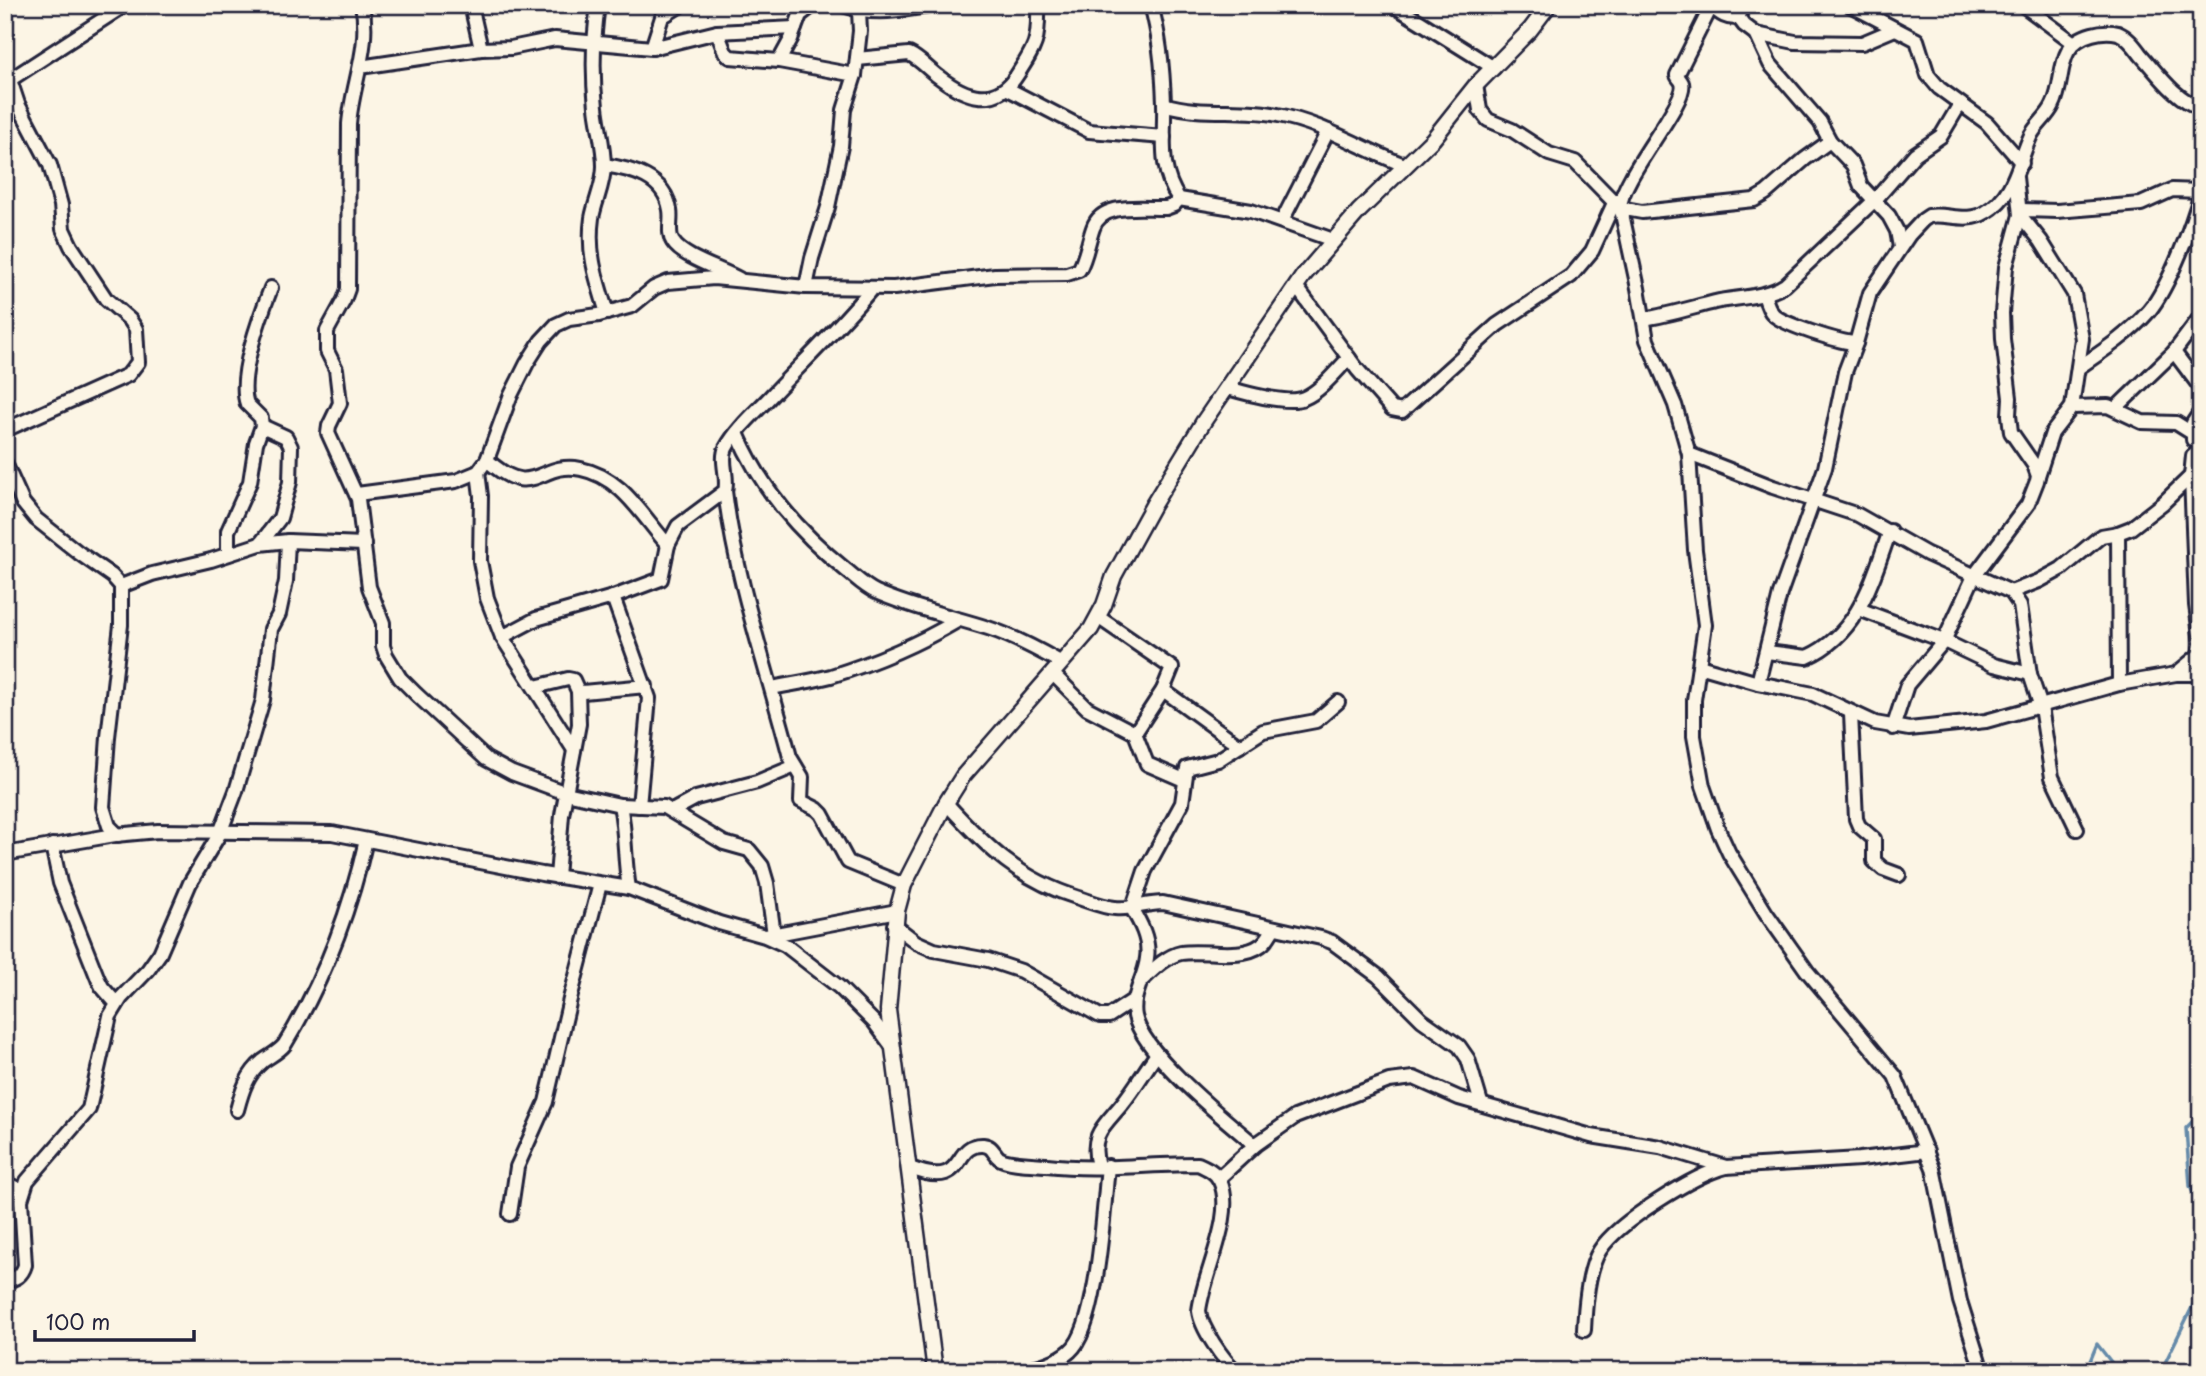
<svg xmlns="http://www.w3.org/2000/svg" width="2206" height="1376" font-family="'Playpen Sans',sans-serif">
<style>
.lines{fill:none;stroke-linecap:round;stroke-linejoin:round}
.stream{stroke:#658aa9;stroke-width:3.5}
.minor-casing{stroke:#22223b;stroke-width:18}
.tertiary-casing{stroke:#22223b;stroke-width:19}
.minor{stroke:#fcf5e5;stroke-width:12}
.tertiary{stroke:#fcf5e5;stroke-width:14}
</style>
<rect width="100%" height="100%" fill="#fcf5e5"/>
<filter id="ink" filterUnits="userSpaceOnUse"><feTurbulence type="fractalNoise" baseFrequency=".0143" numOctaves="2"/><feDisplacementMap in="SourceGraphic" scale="14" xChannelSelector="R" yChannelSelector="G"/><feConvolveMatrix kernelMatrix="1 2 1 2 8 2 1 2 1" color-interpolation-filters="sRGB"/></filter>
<g filter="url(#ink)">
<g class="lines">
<!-- stream -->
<g class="stream">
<polyline points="2201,1113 2186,1128 2190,1186 2201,1211"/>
<polyline points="2086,1371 2097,1344 2118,1371"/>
<polyline points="2161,1371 2201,1289"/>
</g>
<!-- minor casing -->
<g class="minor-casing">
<g id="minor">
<path d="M362 5C371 46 352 84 349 124L348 289 344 300 327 331V351L336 369 340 403 329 426 328 433 358 499 369 587 383 623V646L386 655 400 678 416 694 486 759 512 773 566 793 620 805 664 807 724 843 749 850 762 866 767 883 774 935"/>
<polyline points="471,5 481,49"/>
<path d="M598 5C593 40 592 72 596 107 598 126 604 147 604 166 604 184 595 201 592 218 587 254 597 280 607 313"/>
<path d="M843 5C877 17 903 9 937 5"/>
<path d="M1151 5C1160 37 1163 70 1164 103 1165 139 1158 168 1179 199L1251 211 1333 240"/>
<polyline points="1393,5 1494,68"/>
<path d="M1709 5C1718 12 1726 20 1738 17L1744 5"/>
<polyline points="1850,5 1917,40 1928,75 1939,88 1987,123 2022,163"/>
<polyline points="2023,5 2074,43"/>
<path d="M1711 7 1677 75C1678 78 1681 80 1682 83 1689 101 1620 178 1620 208L1642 212 1754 200 1766 193 1805 159 1830 141"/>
<polyline points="1738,17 1744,25 1756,34 1795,42 1862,43 1895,29"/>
<polyline points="717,32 725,52 730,57 779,61 855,75"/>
<polyline points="1756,34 1770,64 1820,122 1830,141 1853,165 1861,186 1889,216 1897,231 1900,247"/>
<polyline points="652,48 662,17 681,5"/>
<path d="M857 59 909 54C920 59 929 70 939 77 966 98 996 108 1017 75 1036 46 1039 41 1038 5"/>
<polyline points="779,61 791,39 800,15 813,5"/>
<polyline points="360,67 481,49 511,48 555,39 652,48 717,32 795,28"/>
<polyline points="5,83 125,5"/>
<polyline points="1476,85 1480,110 1488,120 1512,130 1549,154 1575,162 1620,208 1622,214 1638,288 1647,340 1675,405 1689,454 1695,550 1705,625 1694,700 1694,736 1703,786 1718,829 1729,853 1766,913 1807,971 1895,1076 1933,1168 1960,1301 1982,1371"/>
<polyline points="1008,89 1089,131 1164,137"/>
<path d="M1164 104C1201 116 1240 107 1278 115 1322 123 1362 149 1404 165"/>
<path d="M604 165C632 169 665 177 670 210 672 220 667 233 673 242 683 258 722 269 739 279"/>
<polyline points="2020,210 2057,211 2141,204 2172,190 2201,191"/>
<polyline points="2020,215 2041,241 2074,294 2082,339 2072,407 2052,433 2038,476"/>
<polyline points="1282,221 1328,131"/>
<polyline points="1296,286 1357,369 1392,409 1402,411 1497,325 1571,276 1592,251 1614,203"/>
<polyline points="806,287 812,258 828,207 841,146 844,110 855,75 860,31 859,11"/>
<path d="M1764 294C1766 301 1768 309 1773 314 1781 324 1842 343 1856 343"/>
<path d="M1644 319C1668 315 1691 308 1715 302 1738 297 1765 298 1785 285L1875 200 1915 154 1941 136 1960 104"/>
<polyline points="2174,352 2201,388"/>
<path d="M2078 368C2103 351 2129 334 2149 311 2169 287 2193 223 2201 193"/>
<path d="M1228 388C1245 393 1288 405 1304 398 1321 391 1336 371 1349 358"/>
<polyline points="2072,407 2108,406 2142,422 2176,423 2192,433 2201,444"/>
<polyline points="2115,409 2174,352 2201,316"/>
<polyline points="5,430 128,375 138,362 136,329 130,320 106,299 71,246 63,229 61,205 50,165 18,104 10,80"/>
<path d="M737 433C761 489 799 532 846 570 855 577 865 587 876 592 912 608 950 616 988 628 1013 636 1037 649 1060 662"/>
<polyline points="2193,440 2193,423 2201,411"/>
<polyline points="2201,450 2193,456 2191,476 2196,605 2201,642"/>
<polyline points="1689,454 1773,487 1858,515 1927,554 2011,592 2020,605 2030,674 2041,707 2052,777 2077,829"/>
<path d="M487 460C534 503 539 460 581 469 622 477 642 516 668 545"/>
<polyline points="5,463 23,503 36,519 79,553 112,576 121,586 121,625 108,737 103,807 109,826 118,835"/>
<polyline points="478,472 481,496 480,561 487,598 502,637 574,750"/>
<path d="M725 491C736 581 767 669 790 757L802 777 801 801 817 809 822 814 848 862 904 885"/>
<path d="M357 494 456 481 478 472 487 460 510 397 527 363 541 341 556 325 569 319 599 315 632 306 654 288 668 282 714 278 806 287 894 288 995 275 1067 274 1079 270C1086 258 1088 242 1093 228 1102 201 1143 209 1166 208L1174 205 1179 199"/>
<polyline points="2118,533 2119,684"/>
<polyline points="260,544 280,518 290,482 291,447 286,437 262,426"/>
<path d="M228 554V531L250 482 256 443 262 426 261 418 247 404C237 377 261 314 271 288"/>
<polyline points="121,586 152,574 211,560 260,544 288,541 364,544"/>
<polyline points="2011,592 2039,581 2061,569 2101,536 2118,533 2131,528 2163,503 2191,476"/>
<polyline points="613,597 649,698 639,806"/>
<polyline points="1859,609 1944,641 1994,665 2030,674"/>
<polyline points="1098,617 1172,668 1163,690 1135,733"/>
<path d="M502 637 536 619 613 597 661 579 668 545 678 526 725 491C729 478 720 460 726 448 737 428 757 411 772 395 806 359 841 326 872 288"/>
<path d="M1767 652 1807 657C1859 634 1872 580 1890 531"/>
<polyline points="1699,666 1758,683 1813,694 1875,723 1909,729 1986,721 2119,684 2176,674 2199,655 2201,644"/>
<polyline points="1052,673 1087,708 1135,733 1147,764 1184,780"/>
<polyline points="2176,674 2201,674"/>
<path d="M1758 683 1780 594 1825 468 1845 372 1856 343 1870 293 1909 235 1923 220 1929 216C1948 213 1967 224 1986 212 2015 195 2018 163 2031 135 2037 124 2048 116 2053 105 2066 80 2054 44 2092 34 2099 32 2110 31 2118 33 2128 37 2135 47 2141 55 2158 74 2176 100 2201 108"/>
<polyline points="535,687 568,679 573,680 578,691 583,692 646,686"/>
<path d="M772 688C792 684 812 681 831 676 876 662 918 644 957 621"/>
<polyline points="1163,690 1240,746"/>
<polyline points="1851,714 1856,819 1859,826 1874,839 1874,861 1883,869 1899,875"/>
<polyline points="1893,728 1907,685 1944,641 1974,576 2028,504 2037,481 2038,476 2034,465 2011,432 2009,415 2010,398 2003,339 2002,313 2006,267 2020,215 2016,177"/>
<path d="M946 803C987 848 1020 880 1079 898 1091 902 1103 907 1115 908 1132 910 1146 903 1163 903L1321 938 1332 942 1378 976 1422 1020 1459 1046 1468 1059 1481 1103"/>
<path d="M620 805C626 833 624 860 629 888"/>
<polyline points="672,811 696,798 757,782 795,766"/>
<polyline points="52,845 60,883 98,979 102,987 117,1004"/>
<polyline points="5,854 115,835 158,831 332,833 542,874 629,888 719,923 765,936 785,945 839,987 874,1022 891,1045"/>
<polyline points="557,877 562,815 579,724 578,691"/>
<path d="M1131 907C1140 922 1150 940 1147 958 1145 978 1131 995 1135 1016 1142 1053 1224 1119 1255 1145"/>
<polyline points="1133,907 1145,871 1182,803 1187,768 1218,760 1263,731 1316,721 1338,702"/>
<polyline points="894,925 916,942 934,950 988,960 1021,971 1100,1016 1109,1016 1135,999"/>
<polyline points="766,936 897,911"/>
<path d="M1141 981C1152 971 1166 956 1181 953 1204 949 1241 960 1261 945 1267 941 1270 934 1274 928"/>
<path d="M237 1110C242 1091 247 1074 263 1061 271 1055 279 1052 285 1044 323 982 350 911 366 840"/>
<path d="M1098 1166C1089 1134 1105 1125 1122 1104 1135 1088 1145 1070 1157 1054"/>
<path d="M910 1168C969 1191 950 1144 983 1145 993 1146 993 1153 999 1158 1008 1164 1036 1164 1047 1165 1097 1171 1148 1164 1198 1164 1207 1168 1216 1172 1220 1181 1236 1215 1203 1274 1199 1311 1201 1328 1223 1360 1236 1371"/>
<polyline points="1219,1178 1255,1145 1295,1117 1389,1081 1414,1078 1459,1098 1591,1136 1660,1147 1726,1167"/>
<polyline points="5,1183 23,1191"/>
<polyline points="510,1214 517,1167 546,1102 570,999 600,884"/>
<path d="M5 1282C16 1278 22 1276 25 1265L21 1200 27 1181 89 1109 110 1016 121 998 148 970 160 953 190 883 220 833 236 791 263 700 271 629 279 614 286 581 288 541"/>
<path d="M1584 1330C1585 1308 1588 1268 1600 1250 1618 1222 1694 1175 1726 1167L1860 1159 1927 1151"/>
<path d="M1020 1371C1035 1368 1058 1362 1070 1351 1098 1328 1104 1204 1108 1166"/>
</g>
</g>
<!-- tertiary casing -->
<g class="tertiary-casing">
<polyline id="tertiary" points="935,1371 888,1010 897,911 904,885 946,803 963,776 1091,629 1104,605 1114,576 1153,505 1204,421 1303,276 1359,211 1433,139 1476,85 1530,30 1549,5"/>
</g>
<!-- minor -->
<use href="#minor" class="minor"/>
<!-- tertiary -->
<use href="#tertiary" class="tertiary"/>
</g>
</g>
<!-- margin -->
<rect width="2206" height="1376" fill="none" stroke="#fcf5e5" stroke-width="28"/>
<rect x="14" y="14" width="2178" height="1348" fill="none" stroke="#22223b" stroke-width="2.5" filter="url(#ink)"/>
<!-- scale -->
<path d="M35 1330v10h159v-10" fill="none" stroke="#22223b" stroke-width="3.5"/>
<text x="46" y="1330" font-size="21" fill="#22223b" stroke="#fcf5e5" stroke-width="5" paint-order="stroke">100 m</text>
</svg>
